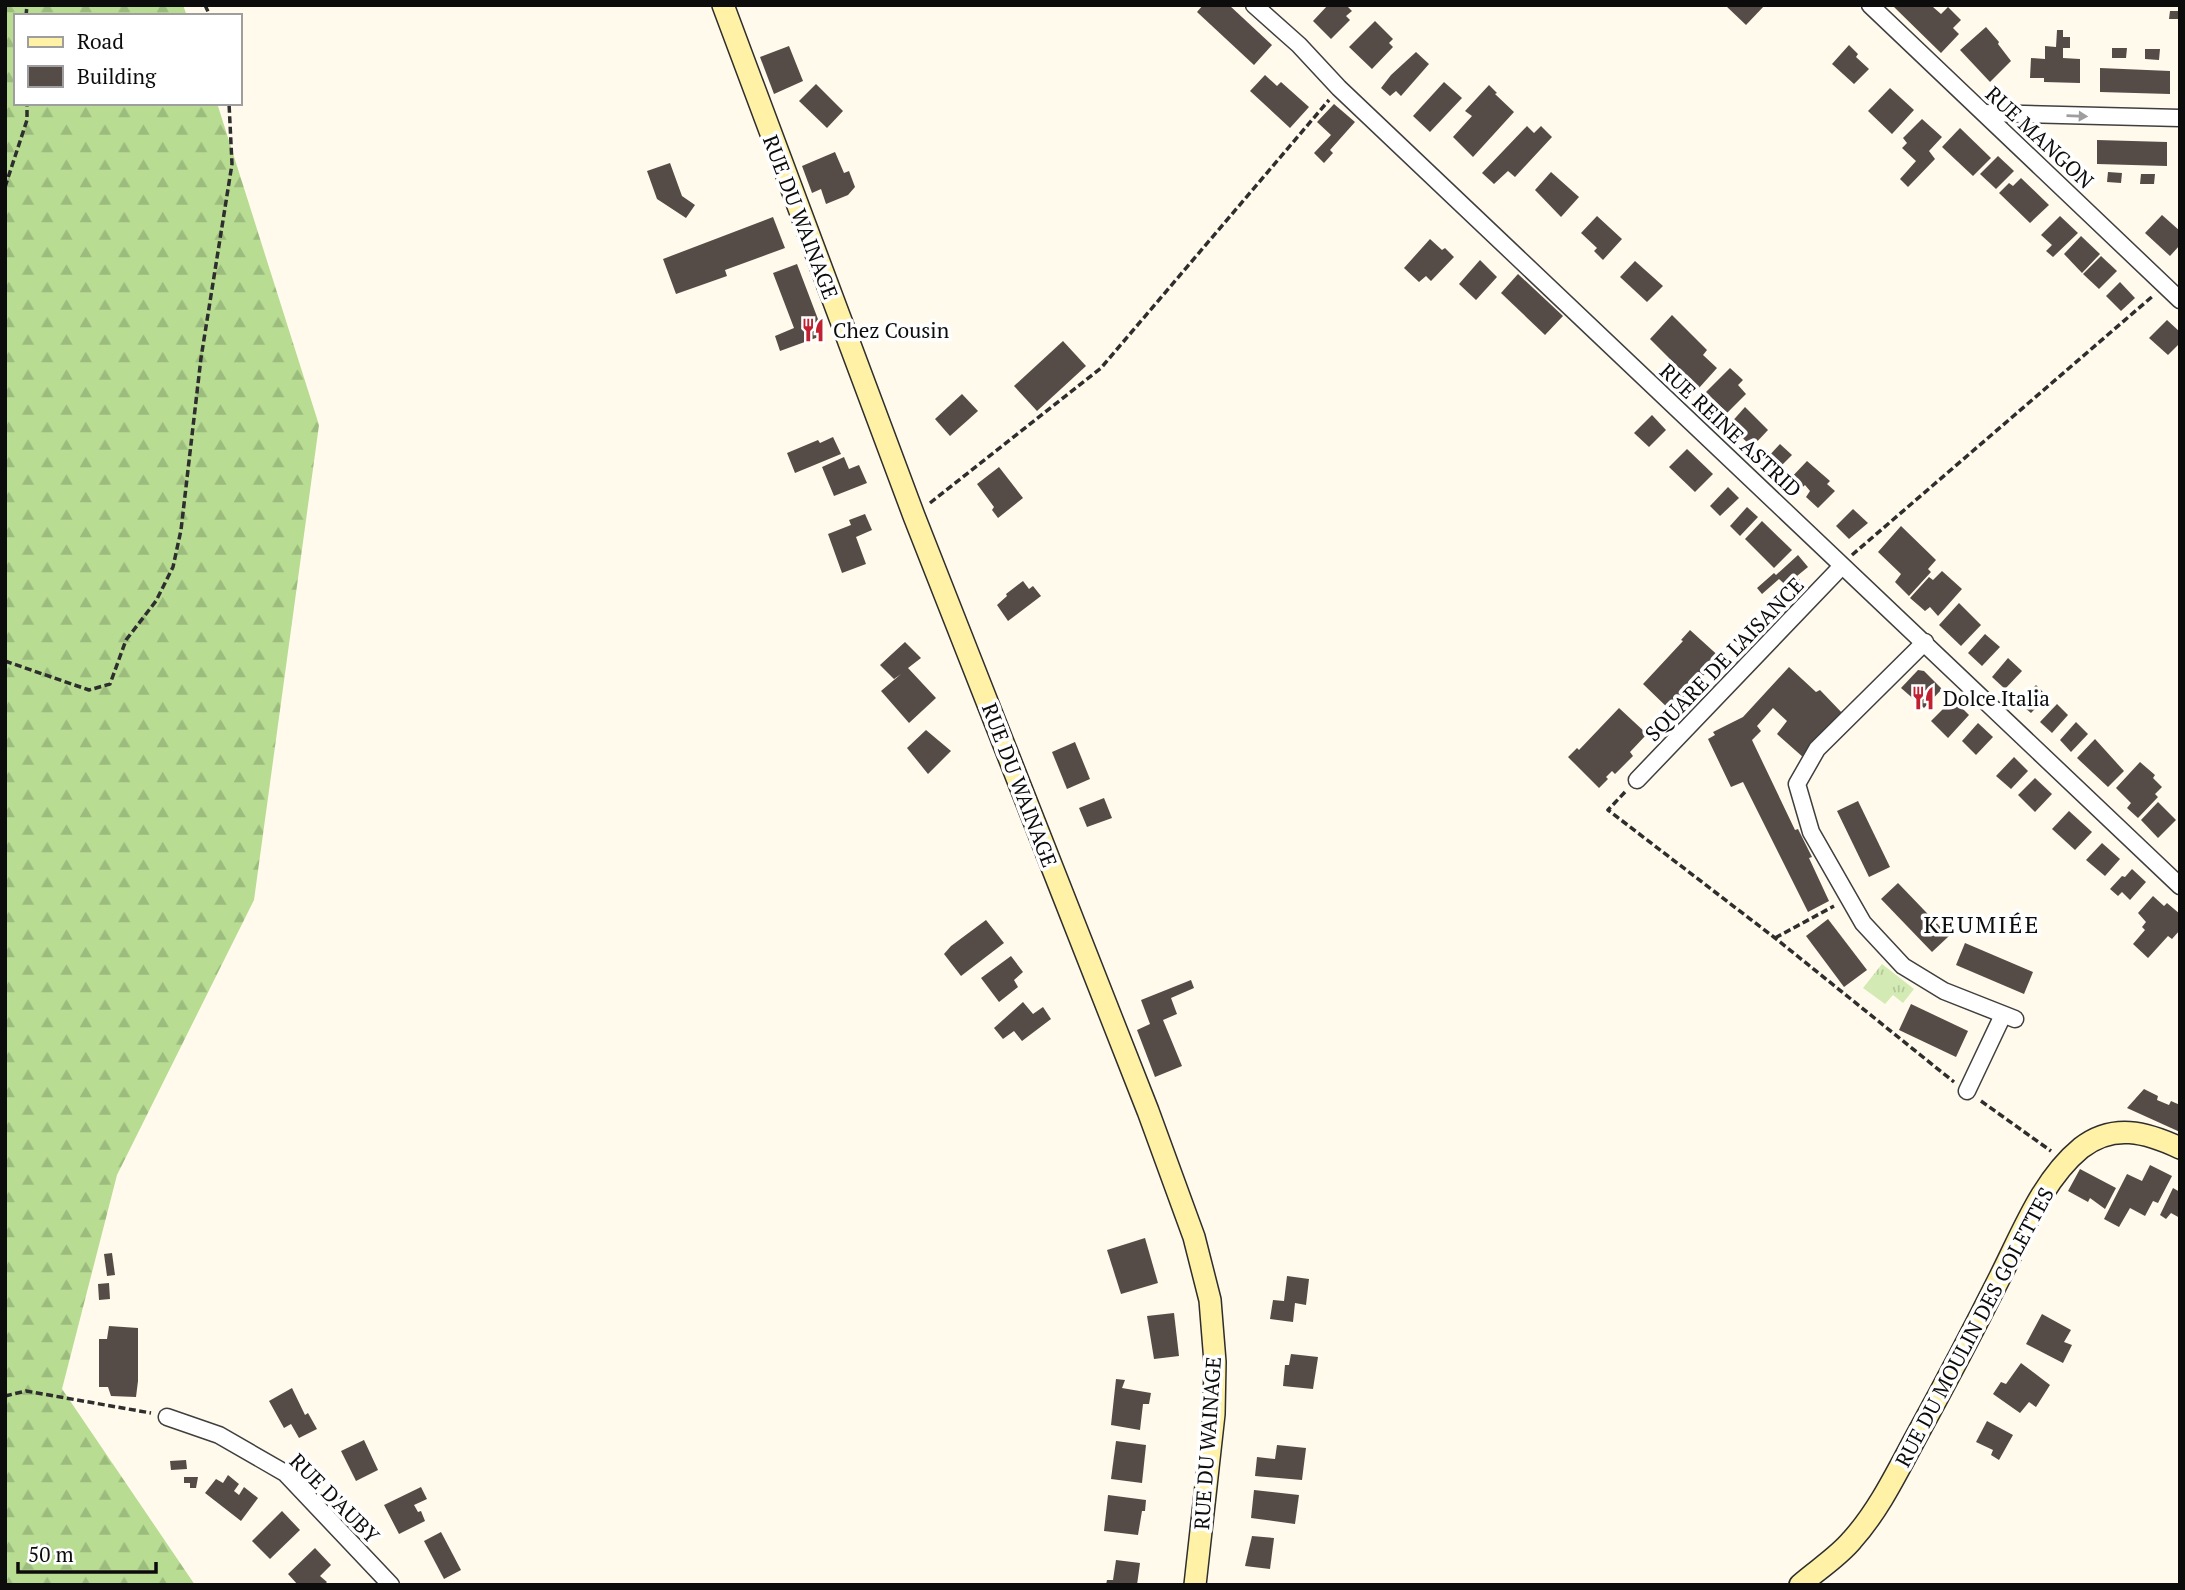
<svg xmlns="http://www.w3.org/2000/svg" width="2185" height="1590" font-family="'PT Serif',serif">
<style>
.forest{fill:url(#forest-firs)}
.park{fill:url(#park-tufts)}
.building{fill:#554c48}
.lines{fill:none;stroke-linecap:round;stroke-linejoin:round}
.minor-casing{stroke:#3f3f3f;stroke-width:19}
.secondary-casing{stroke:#2e2e2e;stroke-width:24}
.path{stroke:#2e2e2e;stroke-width:3.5;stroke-dasharray:7 3.5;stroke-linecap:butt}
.minor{stroke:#fff;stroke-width:16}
.secondary{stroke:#fff1a6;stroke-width:21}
.oneway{fill:#9e9e9e}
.labels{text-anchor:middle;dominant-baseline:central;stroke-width:7;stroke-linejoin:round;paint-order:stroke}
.street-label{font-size:21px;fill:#0c0c0c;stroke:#fff}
.poi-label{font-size:21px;fill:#0c0c0c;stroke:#fff;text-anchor:start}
.quarter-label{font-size:24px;letter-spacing:2px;fill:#0c0c0c;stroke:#fff}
</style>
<defs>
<pattern id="forest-firs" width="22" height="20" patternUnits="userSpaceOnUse" patternTransform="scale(1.75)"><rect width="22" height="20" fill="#b7dc92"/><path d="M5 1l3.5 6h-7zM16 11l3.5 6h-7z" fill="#9cbc7d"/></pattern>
<pattern id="park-tufts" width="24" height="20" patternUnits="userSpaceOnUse" patternTransform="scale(1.75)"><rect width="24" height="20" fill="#d3eab4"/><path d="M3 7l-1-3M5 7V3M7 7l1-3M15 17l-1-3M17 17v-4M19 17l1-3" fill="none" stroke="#b4c89a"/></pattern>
</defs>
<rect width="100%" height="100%" fill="#fffaeb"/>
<!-- forest -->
<polygon class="forest" points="5,5 183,5 187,16 16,16 16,103 217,103 319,425 254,900 117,1175 62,1389 195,1585 5,1585"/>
<!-- park -->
<polygon class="park" points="1882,964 1914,989 1903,1003 1893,995 1885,1004 1863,988"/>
<!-- building -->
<g class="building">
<polygon points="1203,5 1229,5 1272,45 1254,65 1197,12"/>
<polygon points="1328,5 1346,5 1352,11 1346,16 1350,20 1331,39 1313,21"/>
<polygon points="1725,5 1765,5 1746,25"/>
<polygon points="1895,5 1934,5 1933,7 1941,14 1948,7 1961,20 1953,28 1959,34 1941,53 1894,7"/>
<polygon points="2170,11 2180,11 2180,19 2169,19"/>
<polygon points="1375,21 1393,39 1389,43 1393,47 1372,69 1349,47"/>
<polygon points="1986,27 1999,42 1998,44 2011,61 1990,82 1960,50"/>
<polygon points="2057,30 2063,30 2063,37 2070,37 2070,48 2063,48 2063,58 2080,59 2080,83 2044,82 2044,78 2030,78 2031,58 2045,59 2045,46 2056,47"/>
<polygon points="1849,45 1858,54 1856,57 1869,69 1854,84 1832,64"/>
<polygon points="789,46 803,81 774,94 760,57"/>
<polygon points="2112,48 2127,48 2126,58 2112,58"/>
<polygon points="2145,49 2160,49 2159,60 2145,59"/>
<polygon points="1416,52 1429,64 1401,96 1396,91 1390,96 1381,88 1391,75"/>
<polygon points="2100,68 2170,71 2170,94 2100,92"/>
<polygon points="1265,75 1277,86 1281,82 1309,107 1290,128 1250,91"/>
<polygon points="1444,82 1462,98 1430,132 1413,116"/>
<polygon points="816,84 843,111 827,128 799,101"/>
<polygon points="1489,85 1497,93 1495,94 1514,112 1473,157 1453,137 1472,116 1465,111"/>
<polygon points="1890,88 1914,110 1892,134 1868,111"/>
<polygon points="1334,104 1355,122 1330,150 1333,153 1324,163 1314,153 1331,135 1317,122"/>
<polygon points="1922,119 1942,137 1929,151 1935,159 1908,187 1900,179 1916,161 1902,148 1907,143 1903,138"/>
<polygon points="1527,126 1534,133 1541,126 1552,137 1515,177 1508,171 1494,184 1482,173"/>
<polygon points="1960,128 1991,158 1973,176 1942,147"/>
<polygon points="2097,140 2167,142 2167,166 2097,164"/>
<polygon points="835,152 844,173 849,171 855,187 848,195 826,204 821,189 812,193 802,166"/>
<polygon points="1998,156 2014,171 1996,189 1980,174"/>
<polygon points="670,163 682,196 695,205 686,218 657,199 647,171"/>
<polygon points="1551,172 1579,197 1561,217 1535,190"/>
<polygon points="2108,172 2122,173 2121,183 2107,182"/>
<polygon points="2141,174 2155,174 2154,184 2140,184"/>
<polygon points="2021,178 2049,205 2030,223 1999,193 2009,183 2013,186"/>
<polygon points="2162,215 2180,231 2180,245 2170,256 2145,233"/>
<polygon points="1597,216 1622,239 1603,260 1594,251 1597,248 1581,233"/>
<polygon points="2060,216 2078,233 2053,257 2046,251 2052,245 2041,235"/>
<polygon points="773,217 785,248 725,270 727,276 676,294 663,259"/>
<polygon points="2081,236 2100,254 2082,273 2064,254"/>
<polygon points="1430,239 1442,250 1445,248 1454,257 1431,281 1426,276 1419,282 1404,268"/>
<polygon points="2101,256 2117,271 2099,289 2083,274"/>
<polygon points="1480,260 1497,277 1476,300 1459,284"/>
<polygon points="1635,261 1663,286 1647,302 1620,277"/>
<polygon points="797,264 824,335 780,351 775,336 794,328 773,273"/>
<polygon points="1518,274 1563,316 1545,335 1501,293"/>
<polygon points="2120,282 2135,298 2121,311 2106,296"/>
<polygon points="1672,315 1707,350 1703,355 1717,368 1699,388 1650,339"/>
<polygon points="2167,320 2180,332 2180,343 2168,355 2149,338"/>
<polygon points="1063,341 1086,366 1037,411 1014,386"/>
<polygon points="1730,368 1743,380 1738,385 1746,394 1727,413 1706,392"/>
<polygon points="962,394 978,411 950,436 935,419"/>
<polygon points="1745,407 1768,430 1752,447 1729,425"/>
<polygon points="1652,415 1666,430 1649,447 1634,433"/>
<polygon points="833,437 841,454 795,473 787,453 818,440 820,443"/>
<polygon points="1780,444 1792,455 1777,470 1766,459"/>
<polygon points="1687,449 1713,474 1695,492 1669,467"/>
<polygon points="844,457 849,469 859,465 867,483 834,496 822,467"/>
<polygon points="1807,461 1830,481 1827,484 1835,491 1818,508 1806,497 1810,491 1805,485 1798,491 1788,481"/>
<polygon points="999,467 1023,498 998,518 992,510 994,507 977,484"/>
<polygon points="1728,487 1739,498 1720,516 1710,506"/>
<polygon points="1747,507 1758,517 1740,536 1730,526"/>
<polygon points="1853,509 1868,523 1849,539 1836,526"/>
<polygon points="865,514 872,530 856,537 866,564 842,573 828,534 851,525 849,520"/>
<polygon points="1762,521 1792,550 1774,568 1745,539"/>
<polygon points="1901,526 1936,560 1928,569 1931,572 1909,596 1895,582 1901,574 1878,552"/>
<polygon points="1798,555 1808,567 1797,576 1800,580 1790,589 1779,579 1762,594 1757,588 1774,573 1776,575"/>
<polygon points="1942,571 1962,589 1938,616 1930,607 1925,611 1910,598 1929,577 1933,580"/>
<polygon points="1023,581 1029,589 1033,586 1041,596 1008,621 997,605 1007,596 1006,594"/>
<polygon points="1959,603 1981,625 1961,646 1939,625"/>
<polygon points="1690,630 1723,660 1714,669 1711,667 1671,711 1643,684 1683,641 1681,640"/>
<polygon points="1985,634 2000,647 1982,666 1968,653"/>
<polygon points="905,642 921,658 908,668 936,698 909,723 881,691 901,674 894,679 880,665"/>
<polygon points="2008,658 2022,671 2005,689 1992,677"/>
<polygon points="1789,667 1816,692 1820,690 1844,715 1804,758 1777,734 1787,721 1773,708 1757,726 1761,731 1752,740 1795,830 1798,829 1812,857 1809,858 1829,901 1808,912 1743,782 1731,787 1708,739 1715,735 1713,732 1743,717"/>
<polygon points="1918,670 1924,671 1942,689 1924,708 1901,688"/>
<polygon points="2036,685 2047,696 2031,713 2019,703"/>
<polygon points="1953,699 1969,715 1948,738 1931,721"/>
<polygon points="2057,704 2068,715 2052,733 2040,722"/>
<polygon points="1619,708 1647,734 1630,752 1633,756 1615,774 1612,771 1606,777 1608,779 1599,788 1568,757 1577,748 1579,750"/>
<polygon points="2076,722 2088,734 2071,752 2060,740"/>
<polygon points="1978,723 1993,737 1976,755 1962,741"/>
<polygon points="926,730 951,751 928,774 907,748"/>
<polygon points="2095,739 2124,771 2108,787 2077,758"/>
<polygon points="1075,742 1090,779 1067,789 1052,752"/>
<polygon points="2014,757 2028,771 2011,789 1996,776"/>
<polygon points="2140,762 2155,775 2153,778 2162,787 2155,794 2158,797 2138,818 2127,808 2131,803 2116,788"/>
<polygon points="2035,778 2052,794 2035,812 2018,795"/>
<polygon points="1104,798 1112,818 1087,827 1079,808"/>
<polygon points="1858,801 1890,867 1869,877 1837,811"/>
<polygon points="2158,802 2176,820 2158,838 2141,820"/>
<polygon points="2069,811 2092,832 2075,850 2052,829"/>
<polygon points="2102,843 2120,859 2105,876 2086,860"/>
<polygon points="2132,869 2146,882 2130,900 2122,892 2118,896 2110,889 2122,876 2125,877"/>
<polygon points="1898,883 1949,936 1932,952 1881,899"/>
<polygon points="2153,896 2164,906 2167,903 2180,914 2180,930 2172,939 2168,936 2148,958 2133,944 2145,930 2142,927 2146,922 2138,913"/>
<polygon points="1828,919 1867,970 1844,987 1806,936"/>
<polygon points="986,920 1004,943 961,976 944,954 951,946"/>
<polygon points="1965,943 2033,972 2024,994 1956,965"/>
<polygon points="1011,956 1023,972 1014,980 1018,987 999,1002 981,978"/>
<polygon points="1191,980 1194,988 1171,998 1177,1014 1163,1020 1182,1066 1155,1077 1137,1030 1150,1024 1141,1000"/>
<polygon points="1023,1002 1033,1014 1043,1007 1051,1019 1022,1041 1014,1031 1003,1039 994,1028"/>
<polygon points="1911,1004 1968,1031 1956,1057 1899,1030"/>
<polygon points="2144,1089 2158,1096 2157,1100 2169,1105 2171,1101 2180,1105 2180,1132 2127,1108"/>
<polygon points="2150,1165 2172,1176 2158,1203 2153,1201 2145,1216 2130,1208 2119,1227 2104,1219 2127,1174 2142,1181"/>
<polygon points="2080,1169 2116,1188 2105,1209 2090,1198 2088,1202 2068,1191"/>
<polygon points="2173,1188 2180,1192 2180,1218 2171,1213 2166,1219 2160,1215"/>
<polygon points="1145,1238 1158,1283 1121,1294 1107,1250"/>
<polygon points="112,1253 115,1275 107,1276 104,1254"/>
<polygon points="1287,1276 1309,1279 1306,1305 1295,1303 1293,1322 1270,1319 1273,1300 1284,1301"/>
<polygon points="109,1283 110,1299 99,1300 98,1284"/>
<polygon points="1174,1313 1179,1356 1154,1359 1147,1316"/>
<polygon points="2042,1314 2071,1330 2064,1342 2072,1345 2063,1363 2026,1344"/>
<polygon points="109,1326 138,1328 138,1381 136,1397 111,1396 108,1387 99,1387 99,1339 107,1339"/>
<polygon points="1291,1354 1318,1357 1313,1389 1283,1386 1285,1365 1289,1365"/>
<polygon points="2021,1363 2050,1385 2036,1407 2029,1402 2020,1413 1993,1394 2001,1382 2006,1384"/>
<polygon points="1116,1379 1125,1380 1122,1388 1151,1393 1149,1404 1143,1404 1140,1430 1111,1425"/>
<polygon points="292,1388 305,1415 308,1413 317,1429 299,1438 291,1424 284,1428 269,1401"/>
<polygon points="1987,1421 2013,1435 1999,1460 1991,1455 1993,1450 1976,1442"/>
<polygon points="364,1440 378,1470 356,1481 341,1451"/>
<polygon points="1116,1441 1146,1445 1142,1483 1111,1479"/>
<polygon points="1277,1445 1306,1448 1302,1480 1255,1476 1257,1457 1275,1459"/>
<polygon points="186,1460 187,1469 171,1470 170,1461"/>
<polygon points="228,1475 239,1484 234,1491 239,1495 244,1487 258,1498 241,1521 205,1493 216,1479 223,1483"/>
<polygon points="184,1477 198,1477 196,1488 190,1488 190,1483 184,1483"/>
<polygon points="421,1487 427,1499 414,1505 418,1512 421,1511 425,1521 399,1534 384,1505"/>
<polygon points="1254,1490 1299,1495 1295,1524 1251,1518"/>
<polygon points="1108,1495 1146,1500 1145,1511 1142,1511 1138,1535 1104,1531"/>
<polygon points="282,1511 300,1530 270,1559 252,1541"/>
<polygon points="441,1532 461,1570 444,1579 424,1541"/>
<polygon points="1252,1536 1274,1538 1270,1569 1245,1566"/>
<polygon points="315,1548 331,1565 320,1576 327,1582 324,1585 298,1585 288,1574"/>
<polygon points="1116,1560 1140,1563 1137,1585 1106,1585 1107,1580 1113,1580"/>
</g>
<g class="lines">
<!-- minor casing -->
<g class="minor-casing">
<g id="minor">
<polyline points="1254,5 1299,45 1339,88 2180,886"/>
<polyline points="1870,5 2180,300"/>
<polyline points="1984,113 2180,118"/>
<polyline points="1925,642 1817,749 1797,784 1811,832 1863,923 1903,966 1944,991 2015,1019"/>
<polyline points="1637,780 1842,566"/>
<polyline points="1967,1091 2003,1015"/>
<polyline points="167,1417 219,1435 285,1473 391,1585"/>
</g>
</g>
<!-- secondary casing -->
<g class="secondary-casing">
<g id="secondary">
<polyline points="723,5 914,516 1148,1111 1194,1237 1210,1300 1215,1362 1214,1414 1195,1585"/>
<path d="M1800 1585C1817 1570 1838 1557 1852 1540 1879 1510 1897 1472 1916 1437 1945 1384 1973 1331 2000 1277 2022 1234 2042 1180 2081 1148 2113 1123 2146 1132 2180 1148"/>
</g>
</g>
<!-- path -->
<g class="path">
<polyline points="205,5 210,16"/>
<polyline points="26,16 27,5"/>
<polyline points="5,187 27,120 27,103"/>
<polyline points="930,503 1101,368 1329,100"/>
<polyline points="1852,555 2154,295"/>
<polyline points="5,661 89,690 110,684 126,640 156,601 173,567 181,530 201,358 232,164 229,103"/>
<polyline points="1625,792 1608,810 1775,938 1954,1082"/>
<polyline points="1775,938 1834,906"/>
<polyline points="1981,1101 2051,1151"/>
<polyline points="5,1396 26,1391 151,1413"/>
</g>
<!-- minor -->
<use href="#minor" class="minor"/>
<!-- secondary -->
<use href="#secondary" class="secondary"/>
</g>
<!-- one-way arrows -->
<defs><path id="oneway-solid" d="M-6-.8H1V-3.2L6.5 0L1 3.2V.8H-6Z" transform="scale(1.75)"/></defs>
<use class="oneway" href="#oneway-solid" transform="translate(2077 116) rotate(2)"/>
<!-- icons -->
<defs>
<g id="restaurant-bare" transform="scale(1.89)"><path d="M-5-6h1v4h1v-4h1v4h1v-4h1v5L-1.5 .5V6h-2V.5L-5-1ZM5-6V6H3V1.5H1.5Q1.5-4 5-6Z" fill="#c0202f" stroke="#fff" stroke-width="2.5" paint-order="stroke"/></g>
</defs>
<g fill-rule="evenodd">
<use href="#restaurant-bare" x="813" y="330"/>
<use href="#restaurant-bare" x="1923" y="698"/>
</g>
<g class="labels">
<!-- street labels -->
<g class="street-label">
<text transform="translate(2040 137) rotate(43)">RUE MANGON</text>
<text transform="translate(801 217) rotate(69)">RUE DU WAINAGE</text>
<text transform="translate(1731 430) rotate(43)">RUE REINE ASTRID</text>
<text transform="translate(1724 659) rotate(-46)">SQUARE DE L'AISANCE</text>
<text transform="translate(1020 785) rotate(69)">RUE DU WAINAGE</text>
<text transform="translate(1974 1327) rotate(-62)">RUE DU MOULIN DES GOLETTES</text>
<text transform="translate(1207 1443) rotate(-86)">RUE DU WAINAGE</text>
<text transform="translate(335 1498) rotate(45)">RUE D'AUBY</text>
</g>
<!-- poi labels -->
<g class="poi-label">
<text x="833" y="330">Chez Cousin</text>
<text x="1943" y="698">Dolce Italia</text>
</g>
<!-- quarter labels -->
<g class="quarter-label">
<text x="1982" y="924">KEUMIÉE</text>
</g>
</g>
<!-- border -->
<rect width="2185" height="1590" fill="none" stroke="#0c0c0c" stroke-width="14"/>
<!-- legend -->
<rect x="14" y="14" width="228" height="91" fill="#ffffff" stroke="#9e9e9e" stroke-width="2"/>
<rect x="28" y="37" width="35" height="10" fill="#fff1a6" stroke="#9e9e9e" stroke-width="2"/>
<text x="77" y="49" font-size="21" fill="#0c0c0c">Road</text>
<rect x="28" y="66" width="35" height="21" fill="#554c48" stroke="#9e9e9e" stroke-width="2"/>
<text x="77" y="84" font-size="21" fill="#0c0c0c">Building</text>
<!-- scale -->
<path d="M18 1562v10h138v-10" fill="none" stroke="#0c0c0c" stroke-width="3.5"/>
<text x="28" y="1562" font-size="21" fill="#0c0c0c" stroke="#ffffff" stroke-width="5" paint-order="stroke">50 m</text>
</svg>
